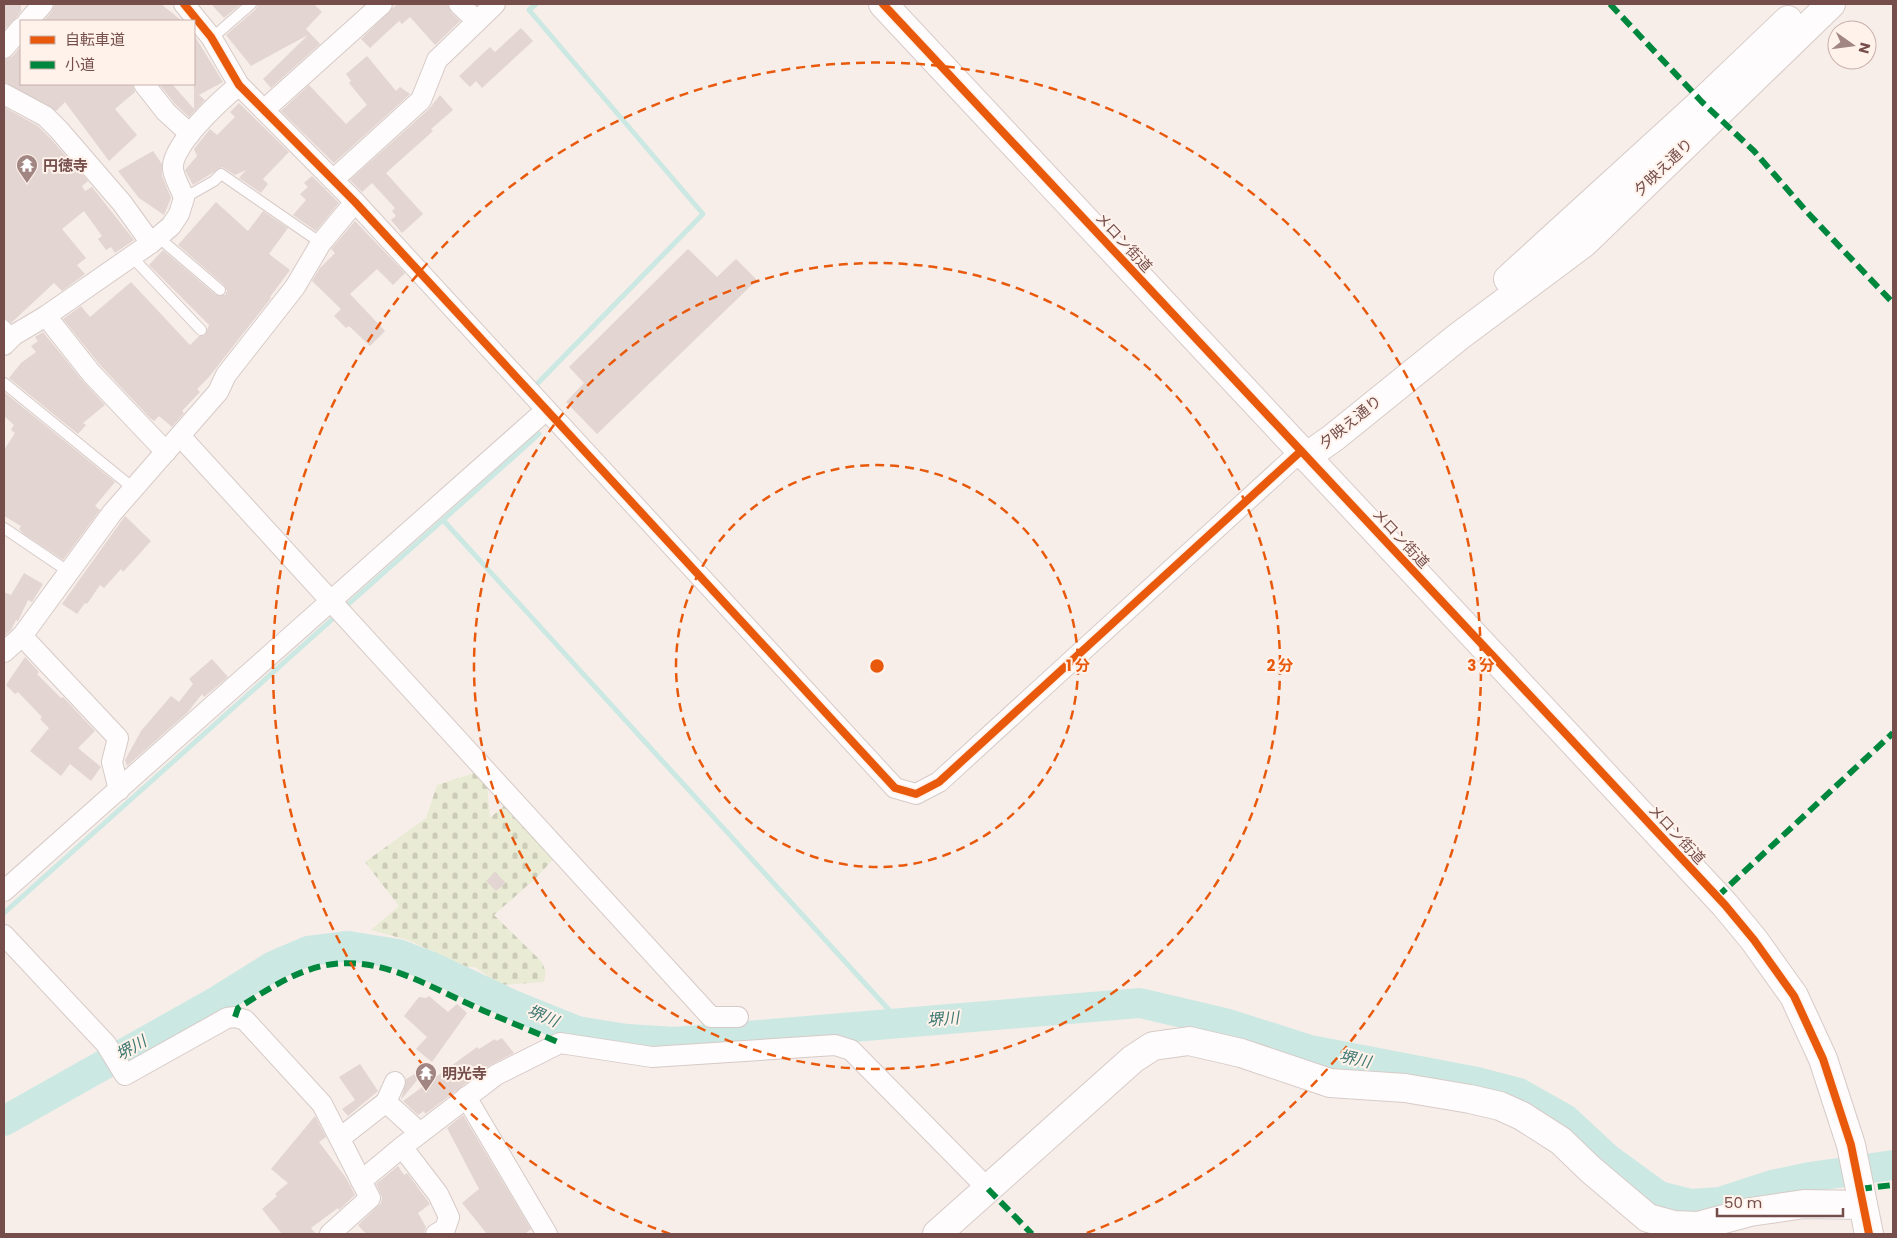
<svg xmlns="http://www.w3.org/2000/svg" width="1897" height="1238" font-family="Poppins,'Noto Sans JP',sans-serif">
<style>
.cemetery{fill:url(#cemetery-stones)}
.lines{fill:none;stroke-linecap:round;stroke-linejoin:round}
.stream{stroke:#cce8e2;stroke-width:5}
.river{stroke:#cce8e2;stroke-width:30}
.building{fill:#e3d5d2}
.lane-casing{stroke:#d6cac7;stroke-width:12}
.street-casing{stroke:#d6cac7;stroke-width:22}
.secondary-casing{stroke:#d7cbc8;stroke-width:30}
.lane{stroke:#fefcfc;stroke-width:10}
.street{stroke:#fefcfc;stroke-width:20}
.secondary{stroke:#fefcfc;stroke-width:28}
.quiet{stroke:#00873e;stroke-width:6;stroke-dasharray:12 6;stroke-linecap:butt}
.cycleway-casing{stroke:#fff2eb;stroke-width:11}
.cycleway{stroke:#e8590c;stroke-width:8}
.ring{fill:none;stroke:#e8590c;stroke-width:2.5;stroke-dasharray:9 6}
.labels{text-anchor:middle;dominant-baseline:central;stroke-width:4;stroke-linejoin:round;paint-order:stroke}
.poi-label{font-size:15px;font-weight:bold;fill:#754e4b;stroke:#fff2eb;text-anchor:start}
.street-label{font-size:15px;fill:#754e4b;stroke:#fff2eb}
.water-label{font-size:16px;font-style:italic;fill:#3f7a73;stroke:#fff2eb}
.centre{fill:#e8590c;stroke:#fff2eb;stroke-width:2.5}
.ring-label{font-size:15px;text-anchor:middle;font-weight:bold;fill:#e8590c;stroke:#fff2eb;stroke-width:4;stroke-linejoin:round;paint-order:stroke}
</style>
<defs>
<pattern id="cemetery-stones" width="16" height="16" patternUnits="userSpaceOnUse" patternTransform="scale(1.25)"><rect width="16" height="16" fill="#e9ebd5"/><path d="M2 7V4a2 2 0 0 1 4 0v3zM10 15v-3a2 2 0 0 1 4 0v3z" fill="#cbcbb8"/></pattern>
</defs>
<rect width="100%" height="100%" fill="#f7eeea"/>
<!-- cemetery -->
<polygon class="cemetery" points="477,772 487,783 490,818 507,803 555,857 537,877 494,915 541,961 546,972 544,982 501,985 475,967 467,967 408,940 371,930 399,906 365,862 426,818 437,785"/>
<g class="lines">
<!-- stream -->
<g class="stream">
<polyline points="536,4 529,10 703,214 536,385 537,391"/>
<polyline points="443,520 539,434"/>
<polyline points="343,609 443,520 900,1022"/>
<polyline points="4,913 337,615"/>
</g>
<!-- river -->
<polyline class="river" points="4,1121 217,1001 273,966 308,951 348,946 398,954 432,967 515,1006 577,1031 627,1039 675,1042 1140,1003 1225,1023 1310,1050 1477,1082 1519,1093 1565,1119 1608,1159 1659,1196 1691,1204 1720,1202 1772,1185 1810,1177 1893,1165"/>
</g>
<!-- building -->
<g class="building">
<polygon points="4,4 21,4 21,11 17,17 4,30"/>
<polygon points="55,4 161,4 182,21 44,21 52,11"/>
<polygon points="211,4 241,4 224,18"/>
<polygon points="258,4 314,4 322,12 306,29 320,44 271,88 263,79 308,35 251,66 226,35 256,9"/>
<polygon points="397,4 447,4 451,12 460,21 435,45 410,17 402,24 399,21 370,48 361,39"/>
<polygon points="521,28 533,41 482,88 476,81 470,87 459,76 490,47 495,52"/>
<polygon points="194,35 223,82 199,95 205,100 189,117 175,104 159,84 172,84 194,109"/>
<polygon points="21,46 21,84 132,84 135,92 115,109 137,135 109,161 65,102 56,111 4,82 4,60 13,56"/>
<polygon points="367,56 396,91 400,87 410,94 334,163 281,111 309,85 346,124 367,105 349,83 351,81 346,74"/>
<polygon points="440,95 453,110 431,129 433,131 386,173 423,214 402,233 391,220 396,216 392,211 395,208 372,183 362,192 350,180 429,109"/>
<polygon points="239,103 289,152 263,179 268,184 261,193 239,178 246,170 235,175 222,167 193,185 185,170 197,156 194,149 210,129 217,135 235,117 230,112"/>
<polygon points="4,107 38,126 50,138 88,181 82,186 85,191 92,187 134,240 115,253 111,247 106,250 98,239 102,236 84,211 62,229 86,258 77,265 85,274 62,291 54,283 11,323 4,318"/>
<polygon points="153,151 162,164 162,176 171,198 164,215 139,198 118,171"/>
<polygon points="312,176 339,203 316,231 293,215 306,200 300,194 308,187 304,183"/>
<polygon points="216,202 248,231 263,211 288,228 269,254 290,270 270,297 271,298 209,377 197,389 200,392 182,411 184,413 172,427 159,416 154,421 150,418 100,365 63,319 81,306 90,317 131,282 190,345 199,336 205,335 209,325 149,265 163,250 216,295 225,295 227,291 224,285 178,245"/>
<polygon points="355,221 405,273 393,285 377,269 350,294 385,331 370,346 349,326 346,328 334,316 341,309 312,281 320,268 335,253 331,249"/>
<polygon points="688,249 717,277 736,259 757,280 597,434 566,402 584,383 569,367"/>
<polygon points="43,332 82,380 105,405 83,423 86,425 78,434 9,378 21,363 36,352 31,346 38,341 35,337"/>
<polygon points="4,392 115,482 95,506 100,510 63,560 24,534 19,529 21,526 4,516 4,450 15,433 11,430 14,425 4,416"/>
<polygon points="125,516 151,541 123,572 121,569 104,588 100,585 87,604 85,603 77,614 62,604"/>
<polygon points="24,573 43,584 32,602 28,600 18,621 16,620 11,630 4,636 4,592 11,595"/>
<polygon points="25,657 39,672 37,674 61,698 63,697 95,731 78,748 101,767 91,781 70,764 61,776 30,751 49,728 40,719 42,717 18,692 15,694 6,685"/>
<polygon points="212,659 228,677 204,697 202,694 187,713 127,766 125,760 141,731 171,696 179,702 193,684 189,679"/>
<polygon points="495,872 506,883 496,891 486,881"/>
<polygon points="429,996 448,1012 457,1004 467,1013 432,1062 416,1049 427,1037 404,1016 419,997 426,998"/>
<polygon points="502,1038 514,1053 489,1066 428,1112 425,1114 424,1111 418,1115 403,1101 477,1047 479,1049 495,1039 496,1041"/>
<polygon points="360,1064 378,1091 348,1116 342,1109 355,1100 339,1077"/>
<polygon points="425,1068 426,1069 401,1100 406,1079"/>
<polygon points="463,1115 531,1229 525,1234 487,1234 462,1203 479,1189 447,1128"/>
<polygon points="315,1116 326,1137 319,1142 346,1178 355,1195 339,1210 338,1208 311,1228 316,1234 282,1234 262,1209 277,1196 275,1194 288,1183 271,1169"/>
<polygon points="398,1166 404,1175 407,1173 430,1204 418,1213 426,1227 424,1234 366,1234 358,1225 381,1203 382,1197 376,1184"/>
</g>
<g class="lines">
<!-- lane casing -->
<g class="lane-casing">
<g id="lane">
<polyline points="212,38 251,4"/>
<polyline points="184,198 214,181 221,174 321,243"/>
<polyline points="158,237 220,290"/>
<polyline points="132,257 201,330"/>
<polyline points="4,325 14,335"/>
<polyline points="4,383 133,488"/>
<polyline points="4,528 69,572"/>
</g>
</g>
<!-- street casing -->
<g class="street-casing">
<g id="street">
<polyline points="184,4 211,37 239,85 355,202 895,788 916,794 939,782 1301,451"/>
<polyline points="459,4 477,21"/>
<polyline points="28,21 43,4"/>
<polyline points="4,48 21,28"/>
<polyline points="144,84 166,112 190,134"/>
<polyline points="4,94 45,116 59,130 122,203 151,243"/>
<polyline points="264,110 382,4"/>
<polyline points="333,180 421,100 437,60 495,4"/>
<polyline points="46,316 91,373 166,452"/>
<path d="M4 345 14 335 46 316 151 243 171 226 179 214 184 198C181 189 174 178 173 169 170 146 222 99 239 85"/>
<polyline points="181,437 711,1017 738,1017"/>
<polyline points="22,636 118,738 112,762 119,790"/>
<polyline points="4,652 22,636 112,513 218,392 226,375 295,287 321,243 355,202"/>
<polyline points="4,891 545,411"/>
<polyline points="4,935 106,1044 125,1075 227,1018 235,1017 245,1020 322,1104 370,1198 330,1234"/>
<polyline points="466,1097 547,1234"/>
<polyline points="386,1102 420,1133"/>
<polyline points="340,1138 386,1102 395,1082"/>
<polyline points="361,1181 402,1147"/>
<polyline points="436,1234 445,1229 449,1217 438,1194 402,1147 496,1075 560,1043 652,1057 835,1045 851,1050 988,1189"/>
</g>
</g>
<!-- secondary casing -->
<g class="secondary-casing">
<g id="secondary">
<polyline points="883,4 1565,733 1725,905 1754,940 1794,996 1823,1059 1851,1145 1869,1234"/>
<polyline points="1508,279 1702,102 1788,20"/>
<polyline points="1306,457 1333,438 1458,337 1584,243 1831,4"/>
<polyline points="937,1234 1133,1059 1153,1046 1189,1041 1241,1053 1330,1083 1405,1088 1470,1099 1500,1106 1522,1116 1561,1141 1590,1169 1648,1218 1674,1225 1698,1226 1750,1212 1804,1204 1863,1205"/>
</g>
</g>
<!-- lane -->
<use href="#lane" class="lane"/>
<!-- street -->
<use href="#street" class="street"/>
<!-- secondary -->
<use href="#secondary" class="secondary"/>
<!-- quiet -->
<g class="quiet">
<polyline points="1610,4 1702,102 1754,151 1807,212 1893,303"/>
<polyline points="1717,897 1893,733"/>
<path d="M235 1017 238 1008C264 992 291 973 322 966 376 954 422 983 469 1004 499 1018 530 1030 560 1043"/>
<polyline points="988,1189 1032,1234"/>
<polyline points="1860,1189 1893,1185"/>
</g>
<!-- cycleway casing -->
<g class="cycleway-casing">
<g id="cycleway">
<polyline points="184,4 211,37 239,85 355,202 895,788 916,794 939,782 1301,451"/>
<polyline points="883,4 1565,733 1725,905 1754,940 1794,996 1823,1059 1851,1145 1869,1234"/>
</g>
</g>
<!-- cycleway -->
<use href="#cycleway" class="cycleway"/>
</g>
<!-- distance rings -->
<g class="ring">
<circle cx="877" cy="666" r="201"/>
<circle cx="877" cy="666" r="403"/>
<path d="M670 1234A604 604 0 1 1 1084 1234"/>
</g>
<!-- icons -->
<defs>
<g id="temple-pin" transform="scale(1.125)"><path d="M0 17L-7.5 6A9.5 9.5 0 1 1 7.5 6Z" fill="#a28683" stroke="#fff2eb"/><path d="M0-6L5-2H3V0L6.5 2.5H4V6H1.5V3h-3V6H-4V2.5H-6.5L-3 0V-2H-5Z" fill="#fff"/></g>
</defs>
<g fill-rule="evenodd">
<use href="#temple-pin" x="27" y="165"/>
<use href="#temple-pin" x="426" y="1073"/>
</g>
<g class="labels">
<!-- poi labels -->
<g class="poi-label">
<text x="43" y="165">円徳寺</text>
<text x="442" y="1073">明光寺</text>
</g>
<!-- street labels -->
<g class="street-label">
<text transform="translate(1663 167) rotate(-44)">夕映え通り</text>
<text transform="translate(1124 242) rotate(47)">メロン街道</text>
<text transform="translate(1350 422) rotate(-39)">夕映え通り</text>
<text transform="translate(1401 538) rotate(47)">メロン街道</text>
<text transform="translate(1677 834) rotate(47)">メロン街道</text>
</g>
<!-- water labels -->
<g class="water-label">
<text transform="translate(543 1016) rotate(23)">堺川</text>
<text transform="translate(943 1019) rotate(-5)">堺川</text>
<text transform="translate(131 1048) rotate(-30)">堺川</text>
<text transform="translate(1355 1059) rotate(12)">堺川</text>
</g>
</g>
<circle cx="877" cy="666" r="8" class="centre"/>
<g class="ring-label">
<text x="1078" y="671">1 分</text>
<text x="1280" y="671">2 分</text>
<text x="1481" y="671">3 分</text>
</g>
<!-- border -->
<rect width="1897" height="1238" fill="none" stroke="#754e4b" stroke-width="10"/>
<!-- legend -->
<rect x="20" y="20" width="175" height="65" fill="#fff2eb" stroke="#c8b0ab"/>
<rect x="30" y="36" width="25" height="8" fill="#e8590c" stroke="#c8b0ab"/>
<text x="65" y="45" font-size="15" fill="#754e4b">自転車道</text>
<rect x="30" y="61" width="25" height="8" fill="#00873e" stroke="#c8b0ab"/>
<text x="65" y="70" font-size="15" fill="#754e4b">小道</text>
<!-- north arrow -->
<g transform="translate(1852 45) rotate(104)"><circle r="24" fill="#fff2eb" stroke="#c8b0ab"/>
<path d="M0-4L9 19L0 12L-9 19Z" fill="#a28683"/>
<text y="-8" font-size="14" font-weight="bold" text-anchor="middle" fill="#754e4b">N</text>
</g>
<!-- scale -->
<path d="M1717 1208v8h126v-8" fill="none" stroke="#754e4b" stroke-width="2.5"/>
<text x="1724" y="1208" font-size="15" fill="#754e4b" stroke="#fff2eb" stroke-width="4" paint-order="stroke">50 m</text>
</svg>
